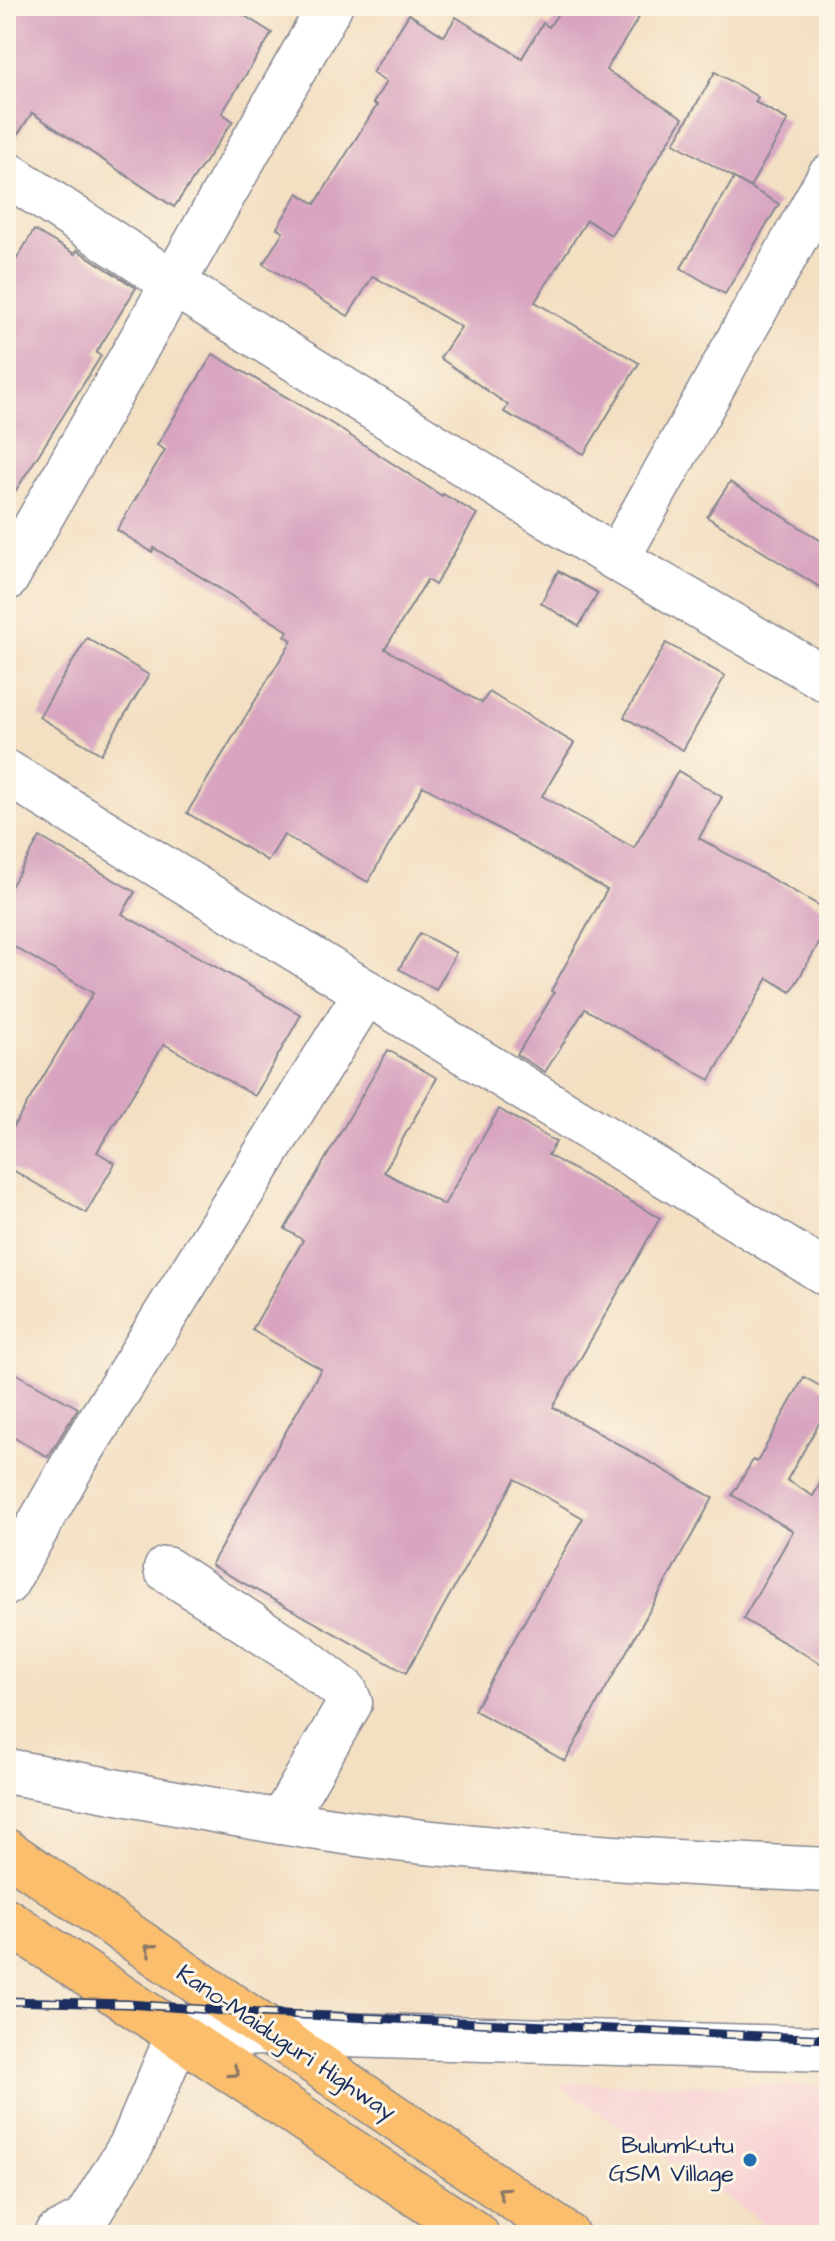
<svg xmlns="http://www.w3.org/2000/svg" width="835" height="2241" font-family="'Architects Daughter',sans-serif">
<style>
.built{fill:#f7cfd3}
.building{fill:#d8a4c0}
.lines{fill:none;stroke-linecap:round;stroke-linejoin:round}
.minor-casing{stroke:#878790;stroke-width:47}
.highway-casing{stroke:#878790;stroke-width:47}
.minor{stroke:#fff;stroke-width:44}
.highway{stroke:#fabe6d;stroke-width:44}
.rail-casing{stroke:#1b2f5e;stroke-width:9}
.rail{stroke:#fcf5e5;stroke-width:6;stroke-dasharray:18;stroke-linecap:butt}
.oneway{stroke:#8a7666}
.poi-dot{fill:#1f6fb2;stroke:#fcf5e5;stroke-width:3}
.labels{text-anchor:middle;dominant-baseline:central;stroke-width:6;stroke-linejoin:round;paint-order:stroke}
.street-label{font-size:24px;fill:#1b2f5e;stroke:#fcf5e5}
.poi-label{font-size:24px;fill:#1b2f5e;stroke:#fcf5e5;text-anchor:end}
</style>
<rect width="100%" height="100%" fill="#fcf5e5"/>
<filter id="ink" filterUnits="userSpaceOnUse"><feTurbulence type="fractalNoise" baseFrequency=".0125" numOctaves="2"/><feDisplacementMap in="SourceGraphic" scale="16" xChannelSelector="R" yChannelSelector="G"/><feConvolveMatrix kernelMatrix="1 2 1 2 8 2 1 2 1" color-interpolation-filters="sRGB"/></filter>
<filter id="wash" filterUnits="userSpaceOnUse"><feTurbulence type="fractalNoise" baseFrequency=".006" numOctaves="4" result="noise"/><feDisplacementMap in="SourceGraphic" scale="32" xChannelSelector="R" yChannelSelector="G"/><feGaussianBlur stdDeviation="1.8" result="paint"/><feColorMatrix in="noise" values="0 0 0 0 0 0 0 0 0 0 0 0 0 0 0 0 0 1.4 0 .05"/><feComposite in="paint" operator="in"/></filter>
<g filter="url(#wash)">
<rect width="100%" height="100%" fill="#f3dfc2"/>
<!-- built -->
<polygon class="built" points="556,2083 829,2086 829,2235 782,2235"/>
<g id="blocks">
<!-- building -->
<g class="building">
<polygon points="6,6 229,6 272,33 222,113 233,121 174,207 32,113 9,148 6,148"/>
<polygon points="563,6 646,6 606,70 683,118 611,235 587,220 535,302 639,363 584,454 504,412 508,405 440,358 461,327 373,276 348,316 263,264 283,232 277,228 298,193 315,204 377,105 373,103 386,82 372,73 409,14 444,36 456,17 522,58 543,23 549,27"/>
<polygon points="715,72 758,97 755,102 788,120 750,187 674,143"/>
<polygon points="734,178 779,204 725,294 681,268"/>
<polygon points="34,230 75,254 77,250 136,288 96,353 101,356 6,506 6,277"/>
<polygon points="213,354 334,425 442,496 443,494 477,514 435,585 427,580 385,649 482,703 489,692 574,743 542,796 634,848 678,771 722,797 699,838 829,911 829,926 791,992 768,978 710,1080 585,1009 545,1072 517,1055 554,993 551,991 607,890 423,786 368,882 284,835 268,861 187,813 292,640 285,636 288,631 154,548 152,552 117,530 165,450 157,445"/>
<polygon points="730,482 829,546 829,593 707,517"/>
<polygon points="558,571 598,593 579,626 541,603"/>
<polygon points="87,638 149,675 101,754 39,717"/>
<polygon points="666,643 725,676 683,750 624,717"/>
<polygon points="40,837 135,892 122,914 301,1015 255,1096 164,1044 97,1152 115,1163 86,1213 6,1166 6,1139 93,993 6,942 6,895"/>
<polygon points="420,933 456,953 436,990 399,969"/>
<polygon points="388,1050 437,1078 384,1172 444,1205 499,1109 556,1142 548,1155 660,1218 553,1407 713,1498 565,1761 474,1710 583,1518 515,1479 406,1673 211,1565 321,1369 252,1330 303,1240 285,1229"/>
<polygon points="6,1368 78,1408 48,1457 6,1433"/>
<polygon points="804,1377 829,1391 829,1406 787,1480 813,1496 829,1468 829,1668 743,1619 793,1531 732,1495 753,1460 757,1462"/>
</g>
</g>
</g>
<g filter="url(#ink)">
<use href="#blocks" fill-opacity="0" stroke="#878790" stroke-width="2"/>
<g class="lines">
<!-- minor casing -->
<g class="minor-casing">
<g id="minor">
<polyline points="6,173 187,292 617,559 829,681"/>
<polyline points="617,559 829,177"/>
<polyline points="6,579 330,6"/>
<polyline points="6,772 829,1275"/>
<polyline points="166,1569 301,1657 345,1691 350,1703 281,1822"/>
<polyline points="6,1583 76,1459 366,992"/>
<path d="M6 1771C145 1796 284 1827 424 1842 559 1856 694 1864 829 1870"/>
<polyline points="56,2235 85,2220 132,2144 178,2035 273,2033 829,2049"/>
</g>
</g>
<!-- highway casing -->
<g class="highway-casing">
<g id="highway">
<polyline points="6,1851 567,2235"/>
<polyline points="6,1920 477,2235"/>
</g>
</g>
<!-- minor -->
<use href="#minor" class="minor"/>
<!-- highway -->
<use href="#highway" class="highway"/>
<!-- rail casing -->
<g class="rail-casing">
<polyline id="rail" points="6,2001 128,2004 241,2012 829,2039"/>
</g>
<!-- rail -->
<use href="#rail" class="rail"/>
</g>
<!-- one-way arrows -->
<defs><path id="oneway-chevron" d="M-2-3.5L2.5 0L-2 3.5" fill="none" stroke-width="1.6" stroke-linecap="round" stroke-linejoin="round" transform="scale(2)"/></defs>
<g class="oneway">
<use href="#oneway-chevron" transform="translate(150 1949) rotate(-145)"/>
<use href="#oneway-chevron" transform="translate(234 2072) rotate(34)"/>
<use href="#oneway-chevron" transform="translate(503 2192) rotate(-146)"/>
</g>
</g>
<!-- markers -->
<circle class="poi-dot" cx="750" cy="2160" r="8"/>
<g class="labels">
<!-- street labels -->
<g class="street-label">
<text transform="translate(286 2043) rotate(34)">Kano-Maiduguri Highway</text>
</g>
<!-- poi labels -->
<g class="poi-label">
<text x="734" y="2146">Bulumkutu<tspan x="734" dy="28">GSM Village</tspan></text>
</g>
</g>
<!-- margin -->
<rect width="835" height="2241" fill="none" stroke="#fcf5e5" stroke-width="32"/>
</svg>
